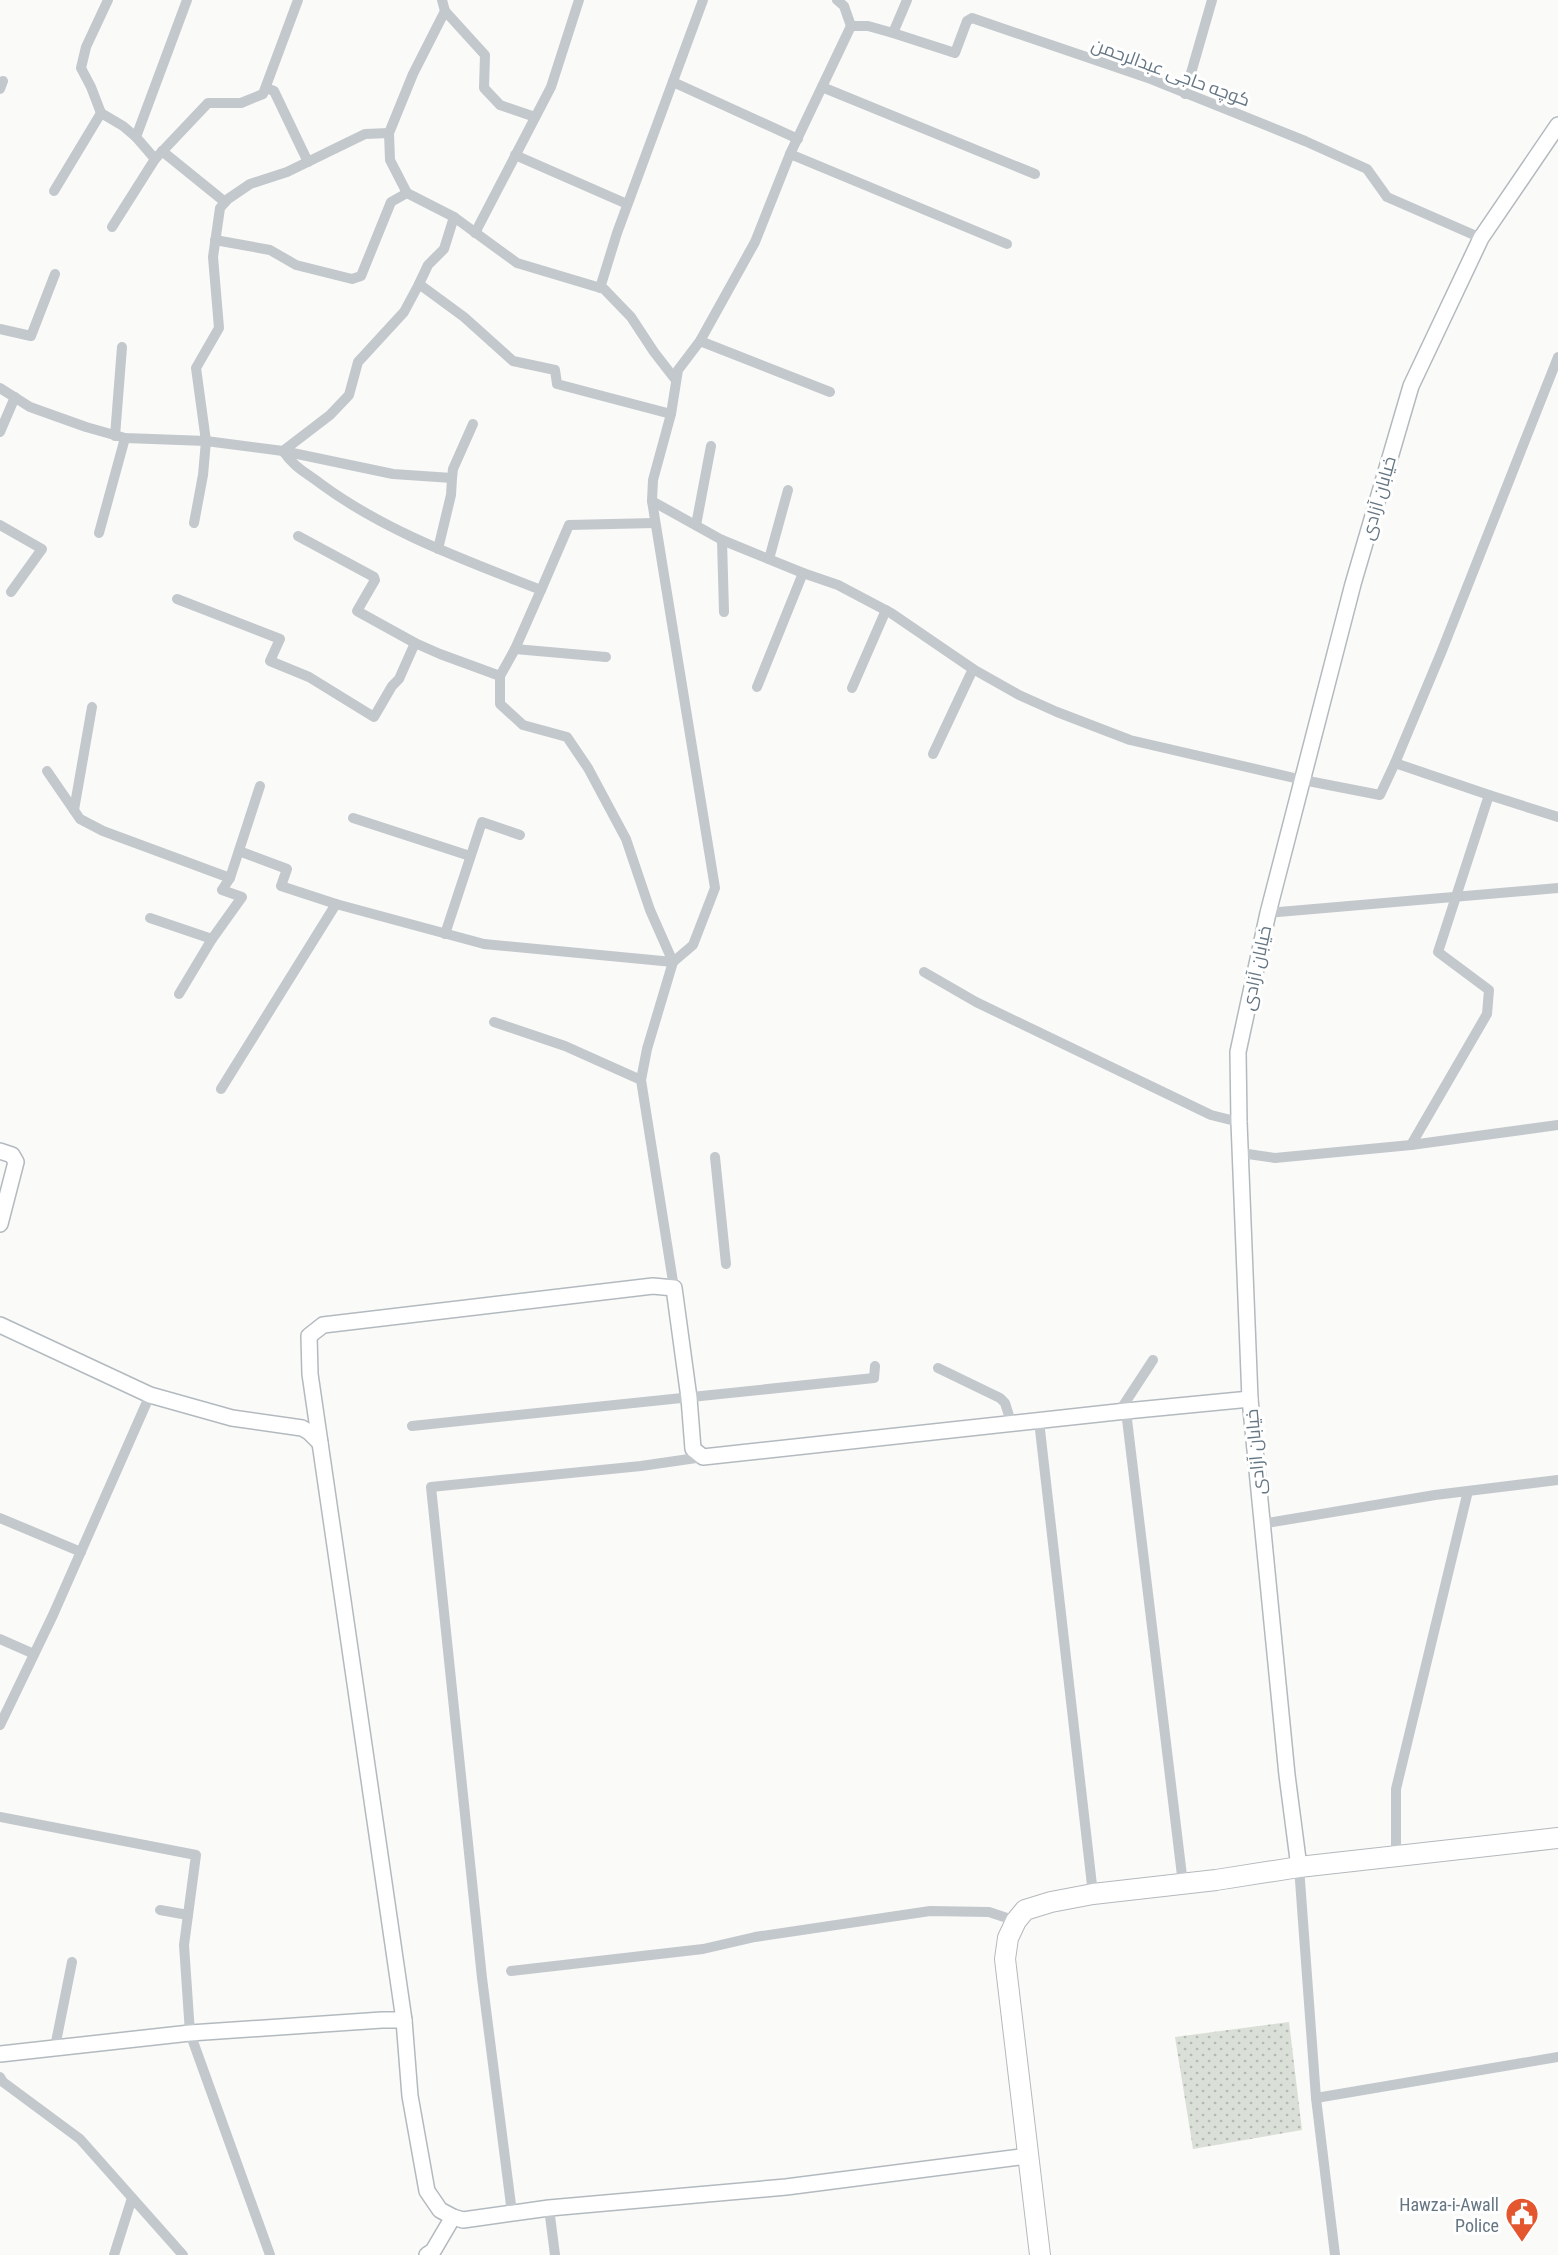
<svg xmlns="http://www.w3.org/2000/svg" width="1558" height="2255" font-family="'Roboto Condensed',Cairo,sans-serif">
<style>
.grass{fill:url(#grass-dots)}
.lines{fill:none;stroke-linecap:round;stroke-linejoin:round}
.secondary-casing{stroke:#b3babf;stroke-width:18}
.highway-casing{stroke:#b4b9bd;stroke-width:22}
.street{stroke:#c3c8cc;stroke-width:10}
.secondary{stroke:#fff;stroke-width:15}
.highway{stroke:#fff;stroke-width:20}
.labels{text-anchor:middle;dominant-baseline:central;stroke-width:6;stroke-linejoin:round;paint-order:stroke}
.street-label{font-size:18px;fill:#657683;stroke:#fff}
.poi-label{font-size:18px;fill:#657683;stroke:#fff;text-anchor:end}
</style>
<defs>
<pattern id="grass-dots" width="8" height="8" patternUnits="userSpaceOnUse" patternTransform="scale(1.5)"><rect width="8" height="8" fill="#dadfd7"/><path d="M2 2h.1M6 6h.1" fill="none" stroke="#b4b9b4" stroke-width="1.8" stroke-linecap="round"/></pattern>
</defs>
<rect width="100%" height="100%" fill="#fafaf8"/>
<!-- grass -->
<polygon class="grass" points="1289,2022 1302,2130 1193,2149 1175,2037"/>
<g class="lines">
<!-- secondary casing -->
<g class="secondary-casing">
<g id="secondary">
<polyline points="0,1151 12,1155 16,1162 0,1224"/>
<polyline points="0,1325 150,1395 232,1418 302,1428 309,1432 320,1443"/>
<polyline points="1299,1867 1287,1775 1250,1399 1239,1122 1238,1052 1268,913 1353,584 1411,386 1481,238 1558,125"/>
<polyline points="0,2054 190,2033 382,2020 404,2020"/>
<polyline points="1028,2156 786,2187 549,2208 463,2220 453,2217 440,2210 427,2191 410,2096 404,2020 310,1374 309,1336 323,1325 653,1286 674,1288 689,1398 693,1449 703,1457 1126,1411 1250,1399"/>
<polyline points="427,2255 433,2251 453,2217"/>
</g>
</g>
<!-- highway casing -->
<g class="highway-casing">
<polyline id="highway" points="1040,2255 1005,1959 1008,1938 1016,1921 1025,1910 1051,1902 1093,1894 1216,1880 1299,1867 1558,1838"/>
</g>
<!-- street -->
<g class="street">
<polyline points="442,0 445,11 485,55 484,88 500,105 535,117"/>
<polyline points="851,26 868,26 893,33 955,53 967,21 972,18 1151,79 1305,141 1367,169 1387,197 1481,238"/>
<polyline points="893,33 907,0"/>
<polyline points="673,82 798,139"/>
<polyline points="822,87 1035,174"/>
<polyline points="266,88 274,91 308,162"/>
<polyline points="0,89 3,81"/>
<polyline points="1185,94 1212,0"/>
<polyline points="101,113 91,87 81,68 86,47 108,0"/>
<polyline points="162,151 225,202"/>
<polyline points="790,154 1007,244"/>
<polyline points="515,155 627,204"/>
<polyline points="155,159 136,137 187,0"/>
<polyline points="54,191 101,113 123,126 136,137"/>
<polyline points="407,193 390,160 389,133 413,74 445,11"/>
<polyline points="112,227 155,159 208,103 241,103 263,94 298,0"/>
<polyline points="475,233 551,87 579,0"/>
<polyline points="215,240 270,250 296,265 352,279 361,276 391,202 407,193 454,217 517,263 604,289 631,317 654,352 675,379"/>
<polyline points="419,284 428,265 444,249 454,217"/>
<polyline points="600,288 617,233 703,0"/>
<polyline points="0,329 31,336 55,274"/>
<polyline points="700,341 830,392"/>
<polyline points="0,388 30,407 86,427 125,438 206,441 196,368 219,328 213,257 220,208 228,199 250,184 287,172 365,134 389,133"/>
<polyline points="0,432 15,397"/>
<polyline points="115,436 122,347"/>
<polyline points="452,478 453,469 473,424"/>
<polyline points="652,501 722,540 803,573 838,585 891,613 973,669 1019,695 1057,712 1130,740 1303,780 1380,795 1395,763 1489,795 1438,952 1489,990 1487,1014 1411,1145"/>
<polyline points="194,523 203,475 206,441 283,451 393,474 452,478 451,495 438,549"/>
<polyline points="0,525 42,549 11,592"/>
<polyline points="696,525 711,446"/>
<polyline points="99,533 125,438"/>
<polyline points="298,536 374,577 375,580 357,611 415,643"/>
<polyline points="722,540 724,612"/>
<polyline points="769,559 788,490"/>
<polyline points="541,590 569,525 655,523"/>
<polyline points="177,599 280,639 270,661 309,677 374,717 392,686 399,679 415,643 440,654 500,676 500,704 523,725 567,737 588,768 626,839 650,910 673,962"/>
<polyline points="515,649 606,657"/>
<path d="M500 676 515 649 541 590C465 560 386 532 321 484 304 471 296 469 283 451L330 415 349 395 358 362 404 312 419 284 464 317 513 361 555 370 557 384 671 414"/>
<polyline points="757,687 803,573"/>
<polyline points="852,688 886,610"/>
<polyline points="933,754 973,669"/>
<polyline points="1395,763 1441,653 1558,357"/>
<polyline points="47,771 80,819 103,831 230,878"/>
<polyline points="1489,795 1558,817"/>
<polyline points="74,810 92,707"/>
<polyline points="353,818 470,856"/>
<polyline points="239,851 287,869 281,886 336,904 484,944 673,962"/>
<polyline points="1268,913 1558,888"/>
<polyline points="150,918 212,939"/>
<polyline points="445,934 482,822 520,835"/>
<polyline points="924,972 976,1002 1211,1115 1239,1122"/>
<polyline points="179,994 212,939 242,897 222,890 230,878 260,786"/>
<polyline points="494,1022 565,1046 641,1080"/>
<polyline points="221,1089 336,904"/>
<polyline points="1241,1153 1275,1158 1411,1145 1558,1125"/>
<polyline points="715,1157 726,1264"/>
<polyline points="674,1288 641,1080 647,1049 673,962 693,945 715,888 652,501 653,480 671,414 678,370 700,341 755,242 790,154 851,26 844,6 837,0"/>
<polyline points="938,1368 1000,1398 1005,1403 1012,1425"/>
<polyline points="1126,1411 1183,1884"/>
<polyline points="1119,1412 1153,1360"/>
<polyline points="1039,1421 1093,1894"/>
<polyline points="412,1426 874,1378 875,1366"/>
<polyline points="0,1518 81,1552"/>
<polyline points="1261,1524 1435,1495 1558,1480"/>
<polyline points="0,1639 34,1654"/>
<polyline points="0,1725 53,1615 150,1395"/>
<polyline points="0,1817 196,1855 184,1945 190,2033 270,2255"/>
<polyline points="1396,1856 1396,1789 1468,1491"/>
<polyline points="1299,1867 1316,2098 1335,2255"/>
<polyline points="160,1910 188,1915"/>
<polyline points="511,1971 703,1949 755,1937 930,1911 989,1912 1016,1921"/>
<polyline points="55,2047 72,1962"/>
<polyline points="0,2077 3,2082 80,2139 183,2255"/>
<polyline points="1316,2098 1558,2057"/>
<polyline points="549,2208 555,2255"/>
<polyline points="512,2213 482,1978 431,1487 641,1466 703,1457"/>
<polyline points="114,2255 132,2198"/>
</g>
<!-- secondary -->
<use href="#secondary" class="secondary"/>
<!-- highway -->
<use href="#highway" class="highway"/>
</g>
<!-- icons -->
<defs>
<g id="civic-pin" transform="scale(1.725)"><path d="M0 17L-7.5 6A9.5 9.5 0 1 1 7.5 6Z" fill="#e4572e" stroke="#fff"/><path d="M-.6-6.5H3V-4.5H.6V-3L4-1V1h2V6H-6V1h2V-1L-.6-3ZM-1.2 2.5V6h2.4V2.5Z" fill="#fff"/></g>
</defs>
<g fill-rule="evenodd">
<use href="#civic-pin" x="1522" y="2214"/>
</g>
<g class="labels">
<!-- street labels -->
<g class="street-label">
<text transform="translate(1171 72) rotate(20)">کوچه حاجی عبدالرحمن</text>
<text transform="translate(1378 498) rotate(-74)">خیابان آزادی</text>
<text transform="translate(1256 968) rotate(-78)">خیابان آزادی</text>
<text transform="translate(1255 1452) rotate(-95)">خیابان آزادی</text>
</g>
<!-- poi labels -->
<g class="poi-label">
<text x="1499" y="2204">Hawza-i-Awall<tspan x="1499" dy="21">Police</tspan></text>
</g>
</g>
</svg>
